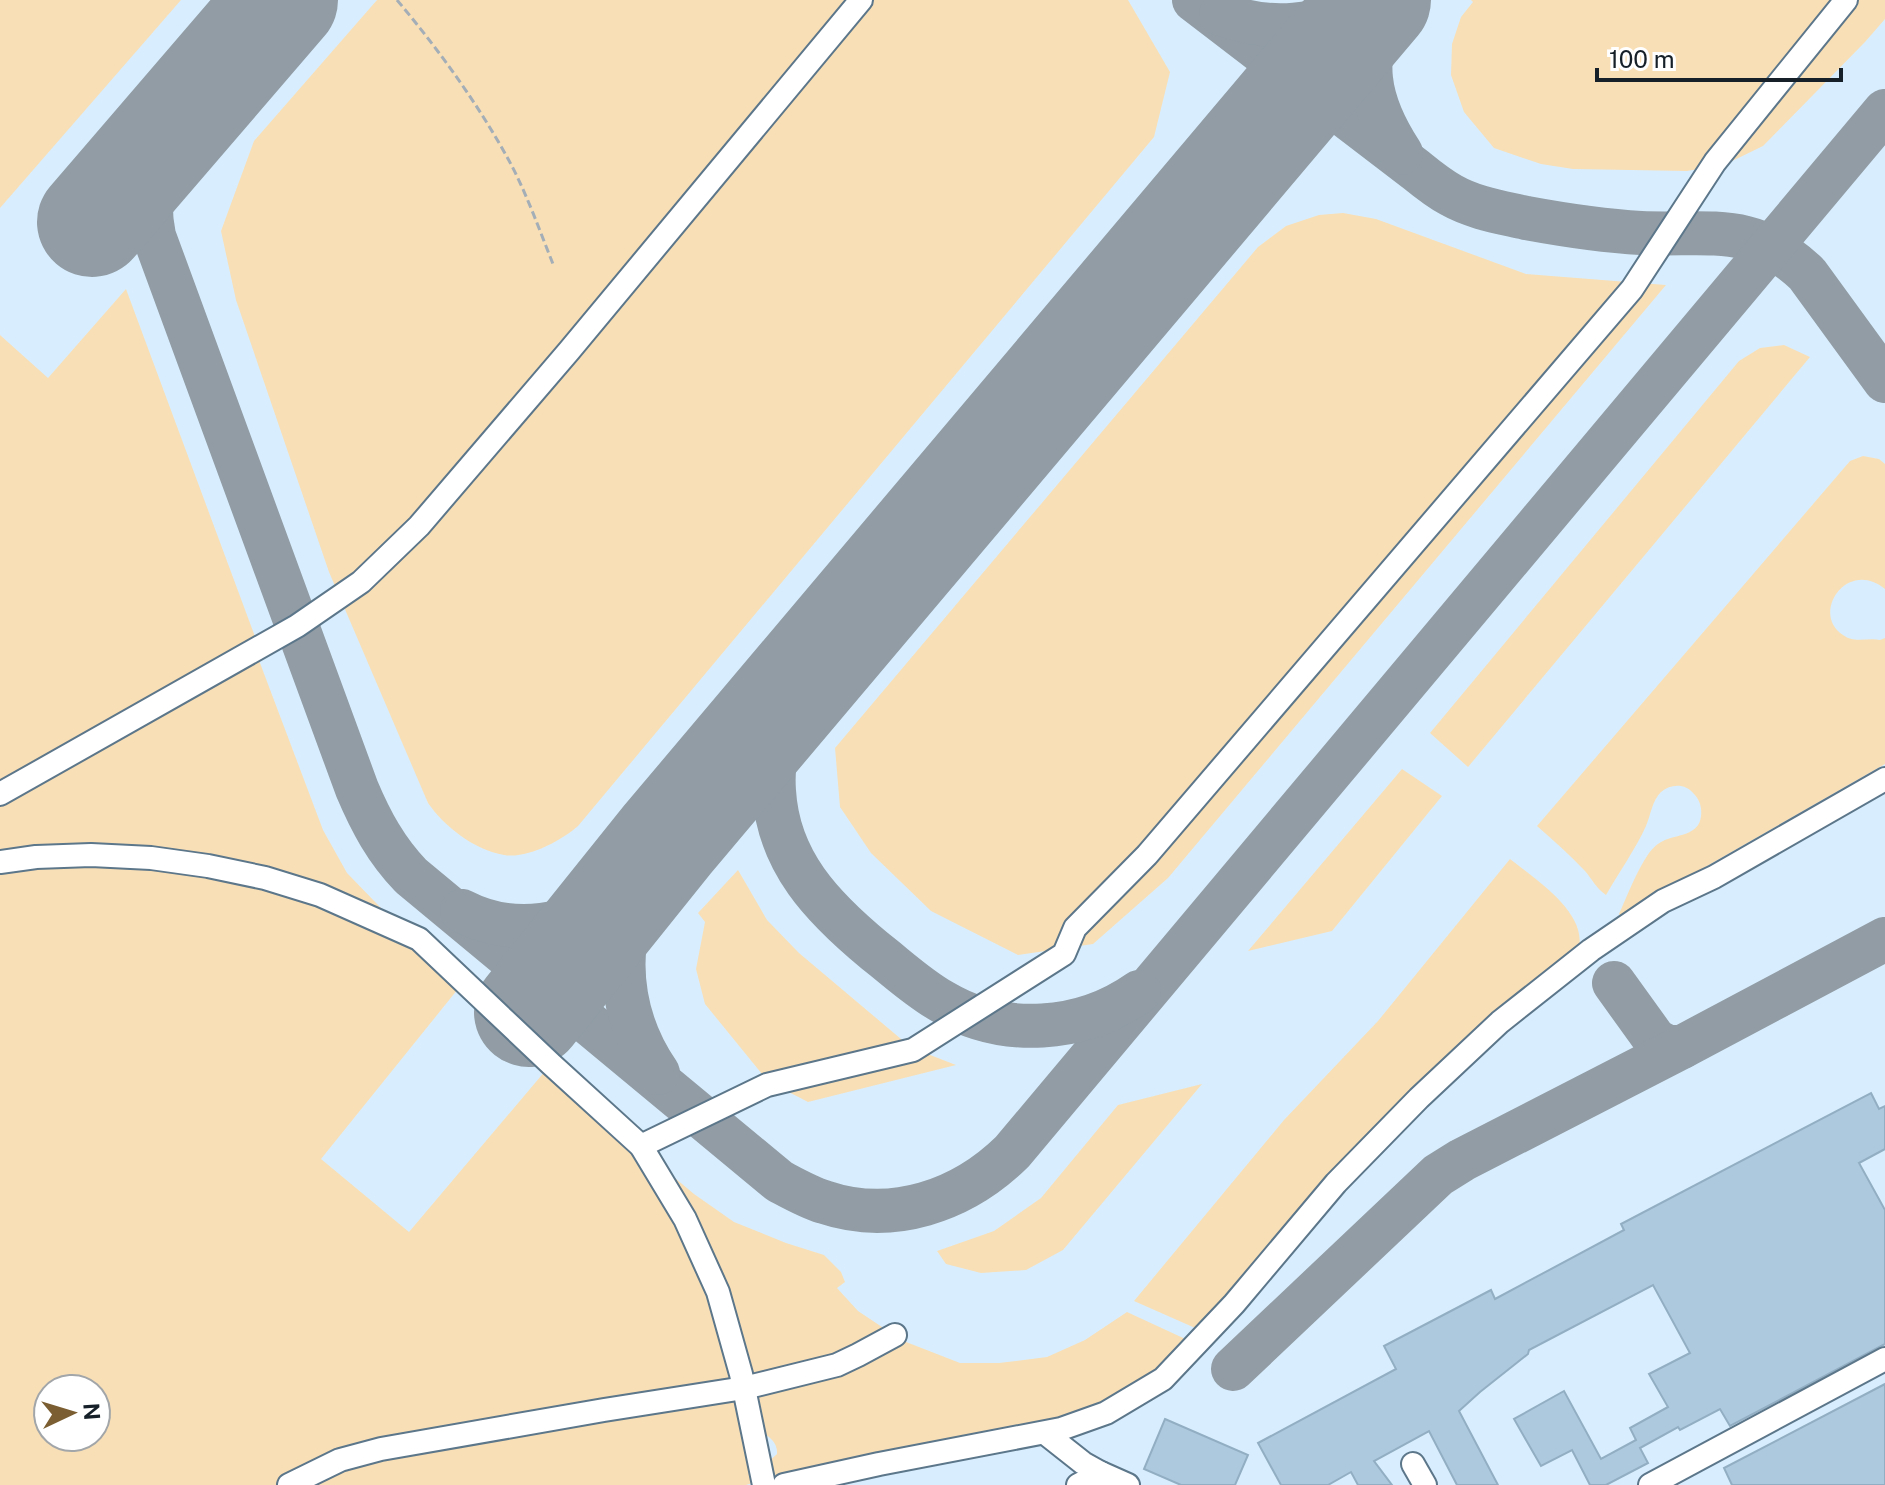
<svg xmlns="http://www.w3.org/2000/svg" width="1885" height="1485" font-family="'Public Sans',sans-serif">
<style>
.built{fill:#d8eefe;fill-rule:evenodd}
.green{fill:#f9dfb6;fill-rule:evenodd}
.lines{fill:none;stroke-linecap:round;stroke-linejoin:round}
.taxiway{stroke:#919ca5;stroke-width:44}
.runway{stroke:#919ca5;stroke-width:110}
.building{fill:#adc9de;stroke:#92aec2;stroke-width:2}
.minor-casing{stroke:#5c768a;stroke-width:26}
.path{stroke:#a3aeb7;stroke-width:3;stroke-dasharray:8 4;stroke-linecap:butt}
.minor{stroke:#fff;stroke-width:22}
</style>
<rect width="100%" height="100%" fill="#e9f5fe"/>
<!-- built -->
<path class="built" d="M0 0H1885V1485H0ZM48 1389H96V1437H48Z"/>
<!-- green -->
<g class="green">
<polygon points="0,0 181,0 0,208"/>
<path d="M377 0H1128L1170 72 1154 137 578 826C561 841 527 859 504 855 474 850 444 826 428 803L329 572 236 300 221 231 254 141Z"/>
<polygon points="1471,0 1885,0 1885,19 1865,42 1763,146 1726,164 1687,171 1573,169 1541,164 1494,148 1464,112 1451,75 1452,44 1461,17 1473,2"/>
<polygon points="1343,213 1376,219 1526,274 1666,285 1168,878 1093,944 1018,955 931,911 871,853 840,807 835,748 1258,247 1286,226 1319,215"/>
<polygon points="126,289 257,642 0,785 0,335 48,378"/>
<polygon points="1784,345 1810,357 1468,767 1430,733 1739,361 1760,348"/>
<path d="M1863 456 1879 459 1885 464V589C1847 558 1810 614 1843 635 1855 644 1868 637 1880 640L1885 638V764L1686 878 1623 920 1619 914C1628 894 1636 872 1649 853 1652 849 1658 843 1663 841 1677 834 1699 836 1701 816 1702 808 1700 800 1694 794 1685 783 1671 784 1661 792 1652 801 1651 814 1646 826 1635 850 1619 872 1606 895 1596 888 1592 879 1585 871 1570 855 1553 840 1537 826L1850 461Z"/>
<path d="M257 655 323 830 347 873 379 906 462 984 321 1159 409 1232 546 1070 694 1194 734 1222 786 1243 824 1255 841 1272 845 1282 837 1288 858 1311 888 1331 835 1359 749 1381 361 1447 278 1485H0V803ZM48 1389H96V1437H48Z"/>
<polygon points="1402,769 1442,796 1332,931 1248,951"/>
<path d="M1510 859C1535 879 1590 914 1578 951L1202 1331 1134 1301 1284 1120 1378 1021Z"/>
<polygon points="738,870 767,920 799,953 901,1039 925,1053 956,1065 808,1102 783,1089 762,1074 705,1004 696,969 705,922 698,913"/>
<polygon points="1202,1084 1063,1250 1026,1270 981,1273 946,1264 937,1251 994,1231 1041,1198 1118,1105"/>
<path d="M1127 1312 1194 1343 1161 1374 1103 1409 917 1455 770 1479 766 1464 777 1454C778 1440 766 1435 755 1428L751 1396 901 1340 960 1363H999L1047 1357 1085 1340Z"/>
<polygon points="739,1397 756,1482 746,1485 301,1485 372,1460"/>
</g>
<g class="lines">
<!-- taxiway -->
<g class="taxiway">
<path d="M1194 0 1416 170C1427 179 1438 188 1451 195 1474 208 1500 212 1526 218 1564 225 1603 231 1641 233 1710 236 1752 221 1807 274L1885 381"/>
<path d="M1383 0C1363 61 1365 98 1401 153"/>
<path d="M1221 14C1269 32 1321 29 1363 0"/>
<path d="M190 107C160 152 143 180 154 236L357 789C371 822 386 850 411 876L779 1181C794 1189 808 1197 824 1202 892 1225 962 1201 1012 1152L1885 111"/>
<path d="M826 651C796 697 770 733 774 791 778 862 823 908 875 951 897 968 918 988 943 1002 1004 1038 1082 1032 1139 992"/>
<path d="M462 911C524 943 602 921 645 868"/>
<polyline points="1614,983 1655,1040 1668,1047 1682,1047"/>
<path d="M658 1073C625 1025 615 968 631 912 638 886 654 863 667 840"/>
<polyline points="1233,1369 1438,1175 1462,1160 1682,1047 1885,939"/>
</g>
<!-- runway -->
<g class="runway">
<polyline points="92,222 283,0"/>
<polyline points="529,1012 667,840 1376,0"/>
</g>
</g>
<!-- building -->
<g class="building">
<polygon points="1871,1093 1879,1109 1885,1106 1885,1149 1859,1163 1885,1210 1885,1344 1730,1426 1720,1409 1680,1430 1678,1427 1640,1448 1648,1463 1606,1485 1590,1485 1572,1450 1541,1466 1514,1419 1564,1391 1601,1459 1636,1440 1630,1428 1668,1407 1649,1374 1690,1353 1653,1285 1529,1350 1528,1354 1480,1392 1459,1411 1498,1485 1457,1485 1429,1431 1374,1461 1392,1485 1358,1485 1351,1472 1328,1485 1281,1485 1258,1443 1396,1369 1384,1346 1491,1290 1495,1299 1624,1230 1621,1224"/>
<polygon points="1885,1384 1885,1485 1732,1485 1724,1468"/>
<polygon points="1165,1419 1248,1455 1235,1485 1181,1485 1144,1469"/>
</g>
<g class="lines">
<!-- minor casing -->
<g class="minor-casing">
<g id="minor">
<polyline points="0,794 297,626 361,582 419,526 569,351 861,0"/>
<polyline points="0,862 36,857 91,855 151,858 208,866 265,878 320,895 419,939 551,1064 641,1146 685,1219 718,1292 741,1374 764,1485"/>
<polyline points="641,1146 767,1085 913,1050 1064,954 1075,928 1147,855 1632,289 1715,162 1846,0"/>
<polyline points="1045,1433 1083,1463 1101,1473"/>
<polyline points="1413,1464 1425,1485"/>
<polyline points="289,1485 340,1460 381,1449 604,1410 744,1388 837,1365 858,1355 895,1335"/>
<polyline points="784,1485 879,1464 1061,1429 1106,1413 1163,1379 1234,1304 1336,1183 1419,1098 1500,1022 1591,950 1663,901 1714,877 1885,779"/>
<polyline points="1078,1485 1101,1473 1128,1485"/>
<polyline points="1650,1485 1885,1359"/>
</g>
</g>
<!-- path -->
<path class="path" d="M397 0C438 49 476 101 507 157 525 189 539 229 553 264"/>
<!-- minor -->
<use href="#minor" class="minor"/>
</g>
<!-- north arrow -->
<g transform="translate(72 1413) rotate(86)"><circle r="38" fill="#ffffff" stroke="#a2a6a9" stroke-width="2"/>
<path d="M0-6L14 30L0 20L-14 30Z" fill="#7b5f32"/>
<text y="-12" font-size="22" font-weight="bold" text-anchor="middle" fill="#162028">N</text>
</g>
<!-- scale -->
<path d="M1597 68v12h244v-12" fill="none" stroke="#162028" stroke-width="4"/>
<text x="1609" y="68" font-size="24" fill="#162028" stroke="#ffffff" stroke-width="6" paint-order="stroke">100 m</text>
</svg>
